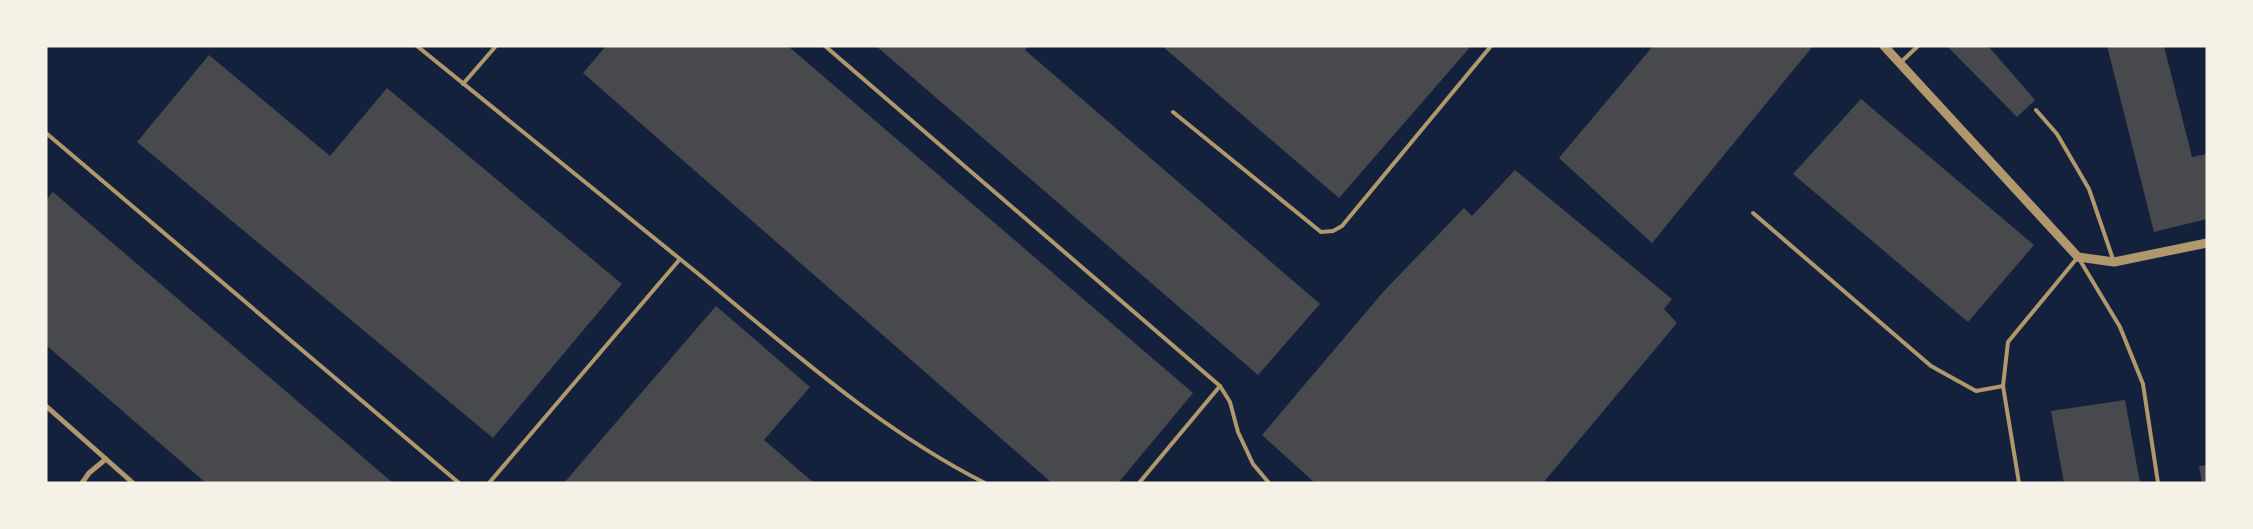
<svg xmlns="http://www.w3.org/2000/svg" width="2253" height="529" font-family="Arial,sans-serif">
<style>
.building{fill:#48494c}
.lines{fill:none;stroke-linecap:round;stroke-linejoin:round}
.service{stroke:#b1986c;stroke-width:4}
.minor{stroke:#b1986c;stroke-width:5}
.tertiary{stroke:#b1986c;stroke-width:9}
</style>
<rect width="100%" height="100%" fill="#14213d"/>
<!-- building -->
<g class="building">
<polygon points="606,46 788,46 1193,393 1118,483 1052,483 583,73"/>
<polygon points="876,46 1029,46 1025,50 1320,304 1258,375"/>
<polygon points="1162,46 1471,46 1339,198"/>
<polygon points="1653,46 1813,46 1652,243 1559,158"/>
<polygon points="1947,46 1988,46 2035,100 2017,117"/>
<polygon points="2107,46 2164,46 2192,157 2207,154 2207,219 2154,232"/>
<polygon points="209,55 330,156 387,88 622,284 493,438 137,142"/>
<polygon points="1861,99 2034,245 1968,322 1793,174"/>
<polygon points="1515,170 1672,299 1664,309 1677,323 1543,483 1315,483 1262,435 1384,291 1464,208 1472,216"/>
<polygon points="53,192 393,483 206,483 46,345 46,200"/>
<polygon points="716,306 810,387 764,440 814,483 564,483"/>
<polygon points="2125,400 2140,483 2064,483 2051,411"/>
<polygon points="2207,465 2207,483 2202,483 2199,466"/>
</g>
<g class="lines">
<!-- service -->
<g class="service">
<polyline points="417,46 680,259 489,483"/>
<polyline points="825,46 1220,386 1230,402 1238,432 1253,464 1269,483"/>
<polyline points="1900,63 1918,46"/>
<polyline points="463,84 496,46"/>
<polyline points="2036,110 2057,134 2089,189 2114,262"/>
<polyline points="1173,112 1321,232 1333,231 1342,226 1491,46"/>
<polyline points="46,133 459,483"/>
<polyline points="1753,213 1931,366 1976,391 2003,386"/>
<path d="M680 259C778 338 872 426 985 483"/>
<polyline points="1139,483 1220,386"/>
<polyline points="2019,483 2003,386 2008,342 2078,257 2120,327 2143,384 2158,483"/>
</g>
<!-- minor -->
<g class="minor">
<polyline points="46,406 133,483"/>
<polyline points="82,483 89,473 106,459"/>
</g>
<!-- tertiary -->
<polyline class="tertiary" points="1884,46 2078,257 2114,262 2207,243"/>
</g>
<!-- border -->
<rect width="2253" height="529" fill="none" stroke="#f6f1e7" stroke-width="95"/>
</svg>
